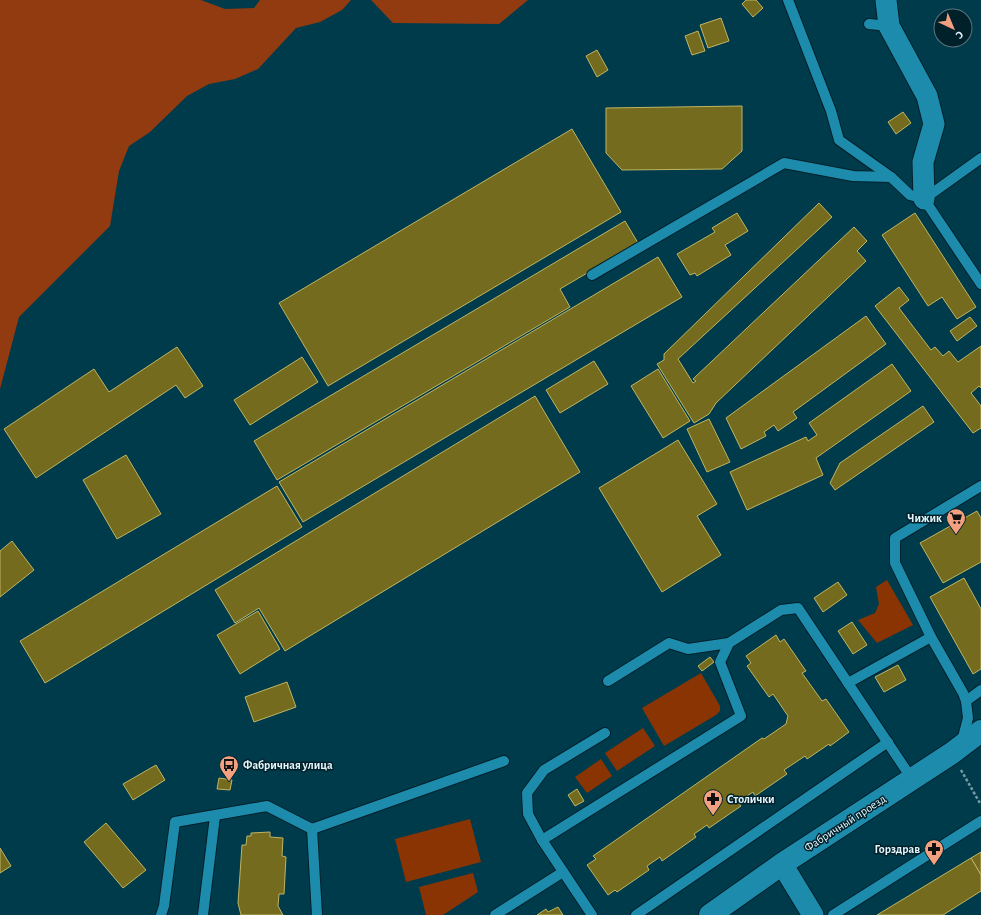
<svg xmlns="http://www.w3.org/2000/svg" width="981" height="915" font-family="'Alegreya Sans',sans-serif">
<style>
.green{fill:#8b3403}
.forest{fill:#923b11}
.building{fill:#746b1e;stroke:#bfb564}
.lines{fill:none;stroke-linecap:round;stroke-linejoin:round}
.lane-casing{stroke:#00202a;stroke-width:12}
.street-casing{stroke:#00202a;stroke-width:23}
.secondary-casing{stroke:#00202a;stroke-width:24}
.path{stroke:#759ba6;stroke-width:2.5;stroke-dasharray:3 2;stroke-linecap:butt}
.lane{stroke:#1d8bab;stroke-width:10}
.street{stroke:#1d8bab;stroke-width:21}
.secondary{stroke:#1d8bab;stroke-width:22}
.labels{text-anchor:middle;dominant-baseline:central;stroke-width:3;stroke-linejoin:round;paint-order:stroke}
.poi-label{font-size:12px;font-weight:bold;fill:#e4f5fc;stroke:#00202a;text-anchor:end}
.street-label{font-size:12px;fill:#e4f5fc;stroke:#00202a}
</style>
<rect width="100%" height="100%" fill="#003b4b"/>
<!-- green -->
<g class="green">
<polygon points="887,580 913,625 877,643 858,620 875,613 879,604 876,587"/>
<polygon points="701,673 720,706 720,711 716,715 664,746 642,708"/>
<polygon points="643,728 655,746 617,771 605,753"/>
<polygon points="601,759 612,776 587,793 575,777"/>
<polygon points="470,819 481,862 406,882 395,839"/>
<polygon points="473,873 478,892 443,915 426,915 419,887"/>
</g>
<!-- forest -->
<g class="forest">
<polygon points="0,0 201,0 225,9 254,8 260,0 351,0 342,10 320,22 296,28 258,69 235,79 209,84 187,96 150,132 129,146 119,171 110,226 19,317 0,389"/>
<polygon points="371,0 528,0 499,24 393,23"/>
</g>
<!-- building -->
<g class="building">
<polygon points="746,0 756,0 763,8 753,17 742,4"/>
<polygon points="721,18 729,41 708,48 700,25"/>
<polygon points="698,31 705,51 692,55 685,36"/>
<polygon points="597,50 608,70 597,77 586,56"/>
<polygon points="742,106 742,151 722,169 622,170 606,153 606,108"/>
<polygon points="903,112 911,123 896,134 888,122"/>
<polygon points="572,129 621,212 328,386 279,303"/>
<polygon points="819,203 832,217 678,359 693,383 696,381 693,379 854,227 867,241 857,251 866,261 716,403 709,414 694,423 657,364 664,360 664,354"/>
<polygon points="737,213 748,231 725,245 731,255 697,276 695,273 690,275 677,254 715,232 712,228"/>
<polygon points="915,213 976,307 957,319 942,297 928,306 882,235"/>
<polygon points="625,221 638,243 560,289 570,307 277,480 254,441"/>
<polygon points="658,257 682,297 303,522 279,482"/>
<polygon points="899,287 909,300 899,308 931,350 935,347 943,356 949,351 958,362 981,346 981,388 979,386 971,393 981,406 981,428 973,433 875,306"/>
<polygon points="866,316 886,344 793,412 797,418 778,431 774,425 764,432 766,436 741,449 726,418"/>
<polygon points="970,317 977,326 957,341 950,331"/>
<polygon points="177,347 203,386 185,398 176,385 36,478 4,429 94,369 109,392"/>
<polygon points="302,357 318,382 250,425 234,400"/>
<polygon points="594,361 608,384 560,413 546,390"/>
<polygon points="892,364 911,391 816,458 823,475 747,510 730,472 806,437 808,441 817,435 809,423"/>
<polygon points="658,369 690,421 663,438 631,386"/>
<polygon points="535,396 580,472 285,651 259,608 235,623 215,590"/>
<polygon points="923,406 934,422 835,490 830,483 840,463"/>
<polygon points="709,419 730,462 707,472 687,429"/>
<polygon points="678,440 717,504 697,516 721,555 662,592 599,488"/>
<polygon points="126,455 161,514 117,539 83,480"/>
<polygon points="277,486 302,527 45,683 20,641"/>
<polygon points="977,511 981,518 981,562 943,583 920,543"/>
<polygon points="12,541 34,570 0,597 0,551"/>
<polygon points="964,578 981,609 981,669 973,674 930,597"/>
<polygon points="838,582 847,595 823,612 814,598"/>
<polygon points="258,611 280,649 240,674 217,635"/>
<polygon points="852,622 867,645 853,654 838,631"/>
<polygon points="776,635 780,642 784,639 806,671 802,673 822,701 826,699 849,732 830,746 829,744 807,759 805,756 784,770 787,774 755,796 753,792 738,802 741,806 709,828 707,825 694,834 696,837 662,861 660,857 647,866 649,870 617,892 615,890 608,895 587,865 596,859 593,856 762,738 764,739 786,724 788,716 773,694 769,697 747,666 751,663 746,656"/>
<polygon points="710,657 714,662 702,671 698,666"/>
<polygon points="898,665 906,680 884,692 875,677"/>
<polygon points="287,682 296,707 254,722 245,697"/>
<polygon points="156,765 165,780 133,800 123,784"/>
<polygon points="219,778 232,780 230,790 217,789"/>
<polygon points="577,789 584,801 575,806 568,795"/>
<polygon points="106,823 146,870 123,888 84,842"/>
<polygon points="270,832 270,837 283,838 282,856 286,857 284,894 279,894 278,906 283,915 241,915 238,903 242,845 246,845 247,836 251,836 251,833"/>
<polygon points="0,848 11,866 0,873"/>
<polygon points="981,852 981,875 971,858"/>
<polygon points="971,858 981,875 981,891 943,915 877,915"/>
<polygon points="558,907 563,915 537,915 546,909 548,912"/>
</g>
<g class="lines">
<!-- lane casing -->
<g class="lane-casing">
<g id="lane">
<polyline points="788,0 831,111 839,140 891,177 910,195 924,199 981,284"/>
<polyline points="869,24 889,26"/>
<polyline points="924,199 981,158"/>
<polyline points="592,275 784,163 853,176 891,177"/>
<polyline points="608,681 669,643 688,649 729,643"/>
<polyline points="848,683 931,637"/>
<polyline points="966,701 963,693 931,637 895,563 895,538 981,486"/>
<polyline points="962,741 968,718 966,701 981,690"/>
<polyline points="312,829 317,915"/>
<polyline points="542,840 528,814 527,793 544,770 605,733"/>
<polyline points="161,915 164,906 175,822 267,806 312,829 504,761"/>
<polyline points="203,915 215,816"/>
<polyline points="495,915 563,872"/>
<polyline points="592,915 542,840 741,716 720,662 729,643 781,610 798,608 912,779"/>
<polyline points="636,915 888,742"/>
<polyline points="833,915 981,821"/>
</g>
</g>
<!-- street casing -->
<g class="street-casing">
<g id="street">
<polyline points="886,0 889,26 927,96 934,124 923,162 924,199"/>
<polyline points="782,864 813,915"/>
</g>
</g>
<!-- secondary casing -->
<g class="secondary-casing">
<polyline id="secondary" points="710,915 782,864 952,753 981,731"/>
</g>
<!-- path -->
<polyline class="path" points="961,770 981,805"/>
<!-- lane -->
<use href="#lane" class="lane"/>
<!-- street -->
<use href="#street" class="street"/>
<!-- secondary -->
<use href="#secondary" class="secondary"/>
</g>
<!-- icons -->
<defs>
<g id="supermarket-pin" transform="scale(1)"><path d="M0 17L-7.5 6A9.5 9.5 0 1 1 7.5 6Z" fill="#f2a07f" stroke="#00202a"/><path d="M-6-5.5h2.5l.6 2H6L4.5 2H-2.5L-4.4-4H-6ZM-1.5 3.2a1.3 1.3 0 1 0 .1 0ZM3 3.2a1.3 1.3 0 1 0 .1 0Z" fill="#111"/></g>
<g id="bus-pin" transform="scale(1)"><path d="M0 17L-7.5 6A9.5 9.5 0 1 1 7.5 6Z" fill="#f2a07f" stroke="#00202a"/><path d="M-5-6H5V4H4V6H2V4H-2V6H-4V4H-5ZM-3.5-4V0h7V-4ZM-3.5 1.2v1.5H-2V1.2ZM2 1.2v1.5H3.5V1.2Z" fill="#111"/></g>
<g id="pharmacy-pin" transform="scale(1)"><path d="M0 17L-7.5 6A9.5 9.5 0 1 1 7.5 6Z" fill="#f2a07f" stroke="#00202a"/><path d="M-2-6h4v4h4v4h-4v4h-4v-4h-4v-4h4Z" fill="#111"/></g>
</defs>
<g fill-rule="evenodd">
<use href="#supermarket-pin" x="956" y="518"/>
<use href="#bus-pin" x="229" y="765"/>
<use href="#pharmacy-pin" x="713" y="799"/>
<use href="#pharmacy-pin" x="934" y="849"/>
</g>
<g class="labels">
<!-- poi labels -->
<g class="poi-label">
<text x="942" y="518">Чижик</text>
<text x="243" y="765" text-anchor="start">Фабричная улица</text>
<text x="727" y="799" text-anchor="start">Столички</text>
<text x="920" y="849">Горздрав</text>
</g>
<!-- street labels -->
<g class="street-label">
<text transform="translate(845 823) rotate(-33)">Фабричный проезд</text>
</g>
</g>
<!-- north arrow -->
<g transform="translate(953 28) rotate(136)"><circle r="19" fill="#00202a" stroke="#5b757e"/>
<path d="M0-3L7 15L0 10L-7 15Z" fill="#f2a07f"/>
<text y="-6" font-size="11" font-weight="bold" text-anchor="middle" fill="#e4f5fc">С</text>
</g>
</svg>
